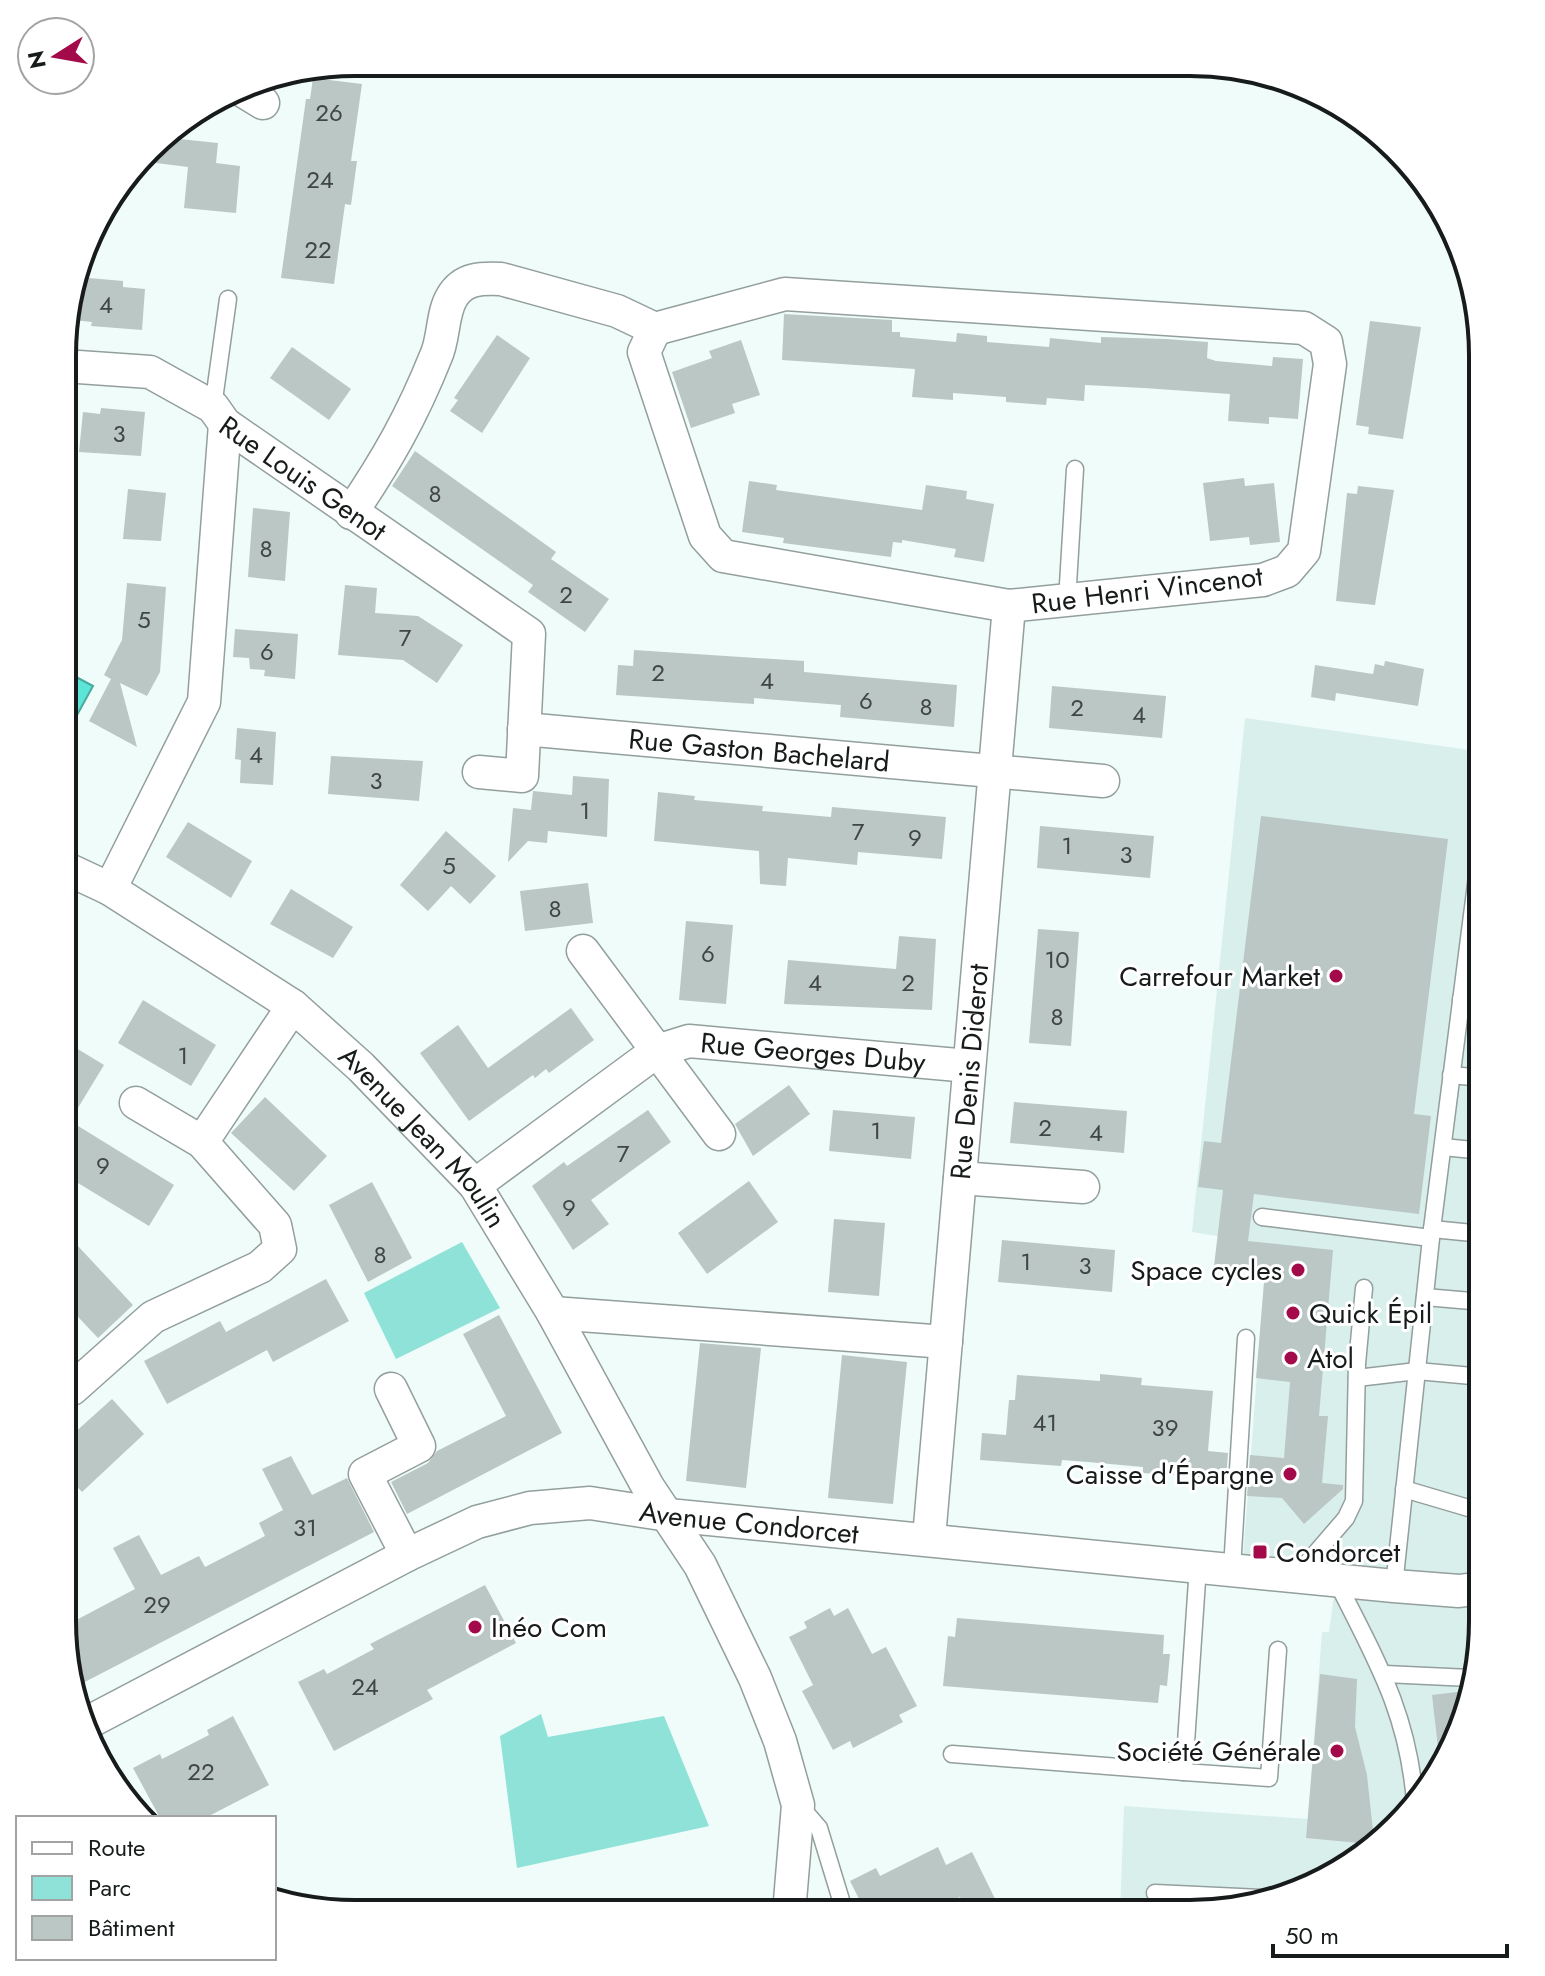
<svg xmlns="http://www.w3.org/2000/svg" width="1545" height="1976" font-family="Jost,sans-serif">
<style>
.built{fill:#d9efec}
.green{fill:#8fe2d7}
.water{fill:#5de6d7;stroke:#48a99f;stroke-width:2}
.building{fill:#bbc7c5}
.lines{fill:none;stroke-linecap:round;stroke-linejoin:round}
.lane-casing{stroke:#939f9d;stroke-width:19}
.street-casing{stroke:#939f9d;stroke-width:35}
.lane{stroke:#fff;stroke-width:16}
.street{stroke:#fff;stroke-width:32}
.poi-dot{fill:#a20a4a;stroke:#fff;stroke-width:3}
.labels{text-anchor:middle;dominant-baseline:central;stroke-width:6;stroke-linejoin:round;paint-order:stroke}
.number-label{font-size:24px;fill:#404646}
.street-label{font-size:28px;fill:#171b1b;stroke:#fff}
.poi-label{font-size:28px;fill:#171b1b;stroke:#fff;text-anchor:end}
.rim{fill:none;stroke:#171b1b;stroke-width:4}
</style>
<rect width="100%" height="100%" fill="#effcfa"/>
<!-- built -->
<polygon class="built" points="1245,718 1483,752 1482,1640 1434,1784 1336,1875 1209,1913 1120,1913 1124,1806 1308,1819 1322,1632 1329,1632 1336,1581 1242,1571 1267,1244 1192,1232"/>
<!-- green -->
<g class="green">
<polygon points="462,1242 500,1308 396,1359 364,1293"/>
<polygon points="541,1714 548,1737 664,1716 709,1826 517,1868 500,1736"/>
</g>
<!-- water -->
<polygon class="water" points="78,678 93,686 76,717 64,711"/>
<!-- building -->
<g class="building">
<polygon points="313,78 362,84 351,161 357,161 351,205 345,204 334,284 281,278 306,99 310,99"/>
<polygon points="160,137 218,143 216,163 240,166 236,213 184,208 188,167 140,161"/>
<polygon points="78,277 123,281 123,287 145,289 142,330 91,326 92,322 74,320"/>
<polygon points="784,314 892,320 892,332 900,332 900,337 956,342 957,333 987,336 987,342 1049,347 1050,338 1101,343 1101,337 1166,339 1208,342 1207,358 1216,361 1272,366 1273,357 1303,359 1298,419 1269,417 1269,424 1228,421 1230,394 1144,388 1085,385 1084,401 1047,398 1046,405 1006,402 1006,397 953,393 953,400 912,397 915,369 782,360"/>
<polygon points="1370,321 1421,327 1403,439 1368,434 1369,427 1356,425"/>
<polygon points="497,335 530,358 482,433 450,411 458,400 454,398"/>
<polygon points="741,340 760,395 732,404 735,413 691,428 672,372 712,358 709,351"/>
<polygon points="292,347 351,389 329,420 270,378"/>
<polygon points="101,408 145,412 141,456 79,452 83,412 100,414"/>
<polygon points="415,451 556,552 551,559 609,599 585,632 528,592 533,585 392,486"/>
<polygon points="1244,478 1245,486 1274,483 1280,542 1250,545 1249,537 1210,541 1203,483"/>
<polygon points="749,481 777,485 776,490 922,510 926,485 967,491 966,499 994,504 984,562 954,557 956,549 902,540 902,543 893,542 891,557 783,543 784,538 742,532"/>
<polygon points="1358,486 1394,490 1375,605 1336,601 1347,493 1357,494"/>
<polygon points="128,489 166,493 161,541 123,539"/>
<polygon points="253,508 290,512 285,581 248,577"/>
<polygon points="127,583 166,587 160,672 147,696 120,683 137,747 89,721 111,679 104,675 122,640"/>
<polygon points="345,585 377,588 375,613 418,616 463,645 437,683 403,660 338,655"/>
<polygon points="235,629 298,634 295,679 264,676 265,670 250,669 249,658 233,657"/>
<polygon points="634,650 804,661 804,672 957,685 954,727 840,717 841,705 754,698 754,704 616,695 618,665 633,666"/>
<polygon points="1385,661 1424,669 1418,706 1336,693 1335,701 1311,697 1315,665 1373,674 1375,664 1384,666"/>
<polygon points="1052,686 1166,696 1162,738 1049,728"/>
<polygon points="237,728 276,732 273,785 240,783 241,760 235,759"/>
<polygon points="331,756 423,761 419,801 328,794"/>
<polygon points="573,776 609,779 607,837 548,831 547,843 528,841 508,862 513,808 531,810 533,791 572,795"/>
<polygon points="658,792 695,796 694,800 763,806 762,811 831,817 832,807 946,817 942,859 858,852 857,865 788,858 786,886 760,884 759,851 654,841"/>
<polygon points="1261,816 1448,839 1414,1114 1431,1116 1419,1214 1254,1194 1248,1241 1333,1250 1319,1416 1328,1416 1322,1483 1343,1485 1343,1489 1304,1524 1282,1498 1247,1496 1250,1455 1284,1458 1290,1382 1256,1378 1265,1271 1214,1266 1223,1190 1198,1187 1204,1141 1221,1143"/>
<polygon points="188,822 252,861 231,898 166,857"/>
<polygon points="1040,826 1154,836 1150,878 1037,868"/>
<polygon points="446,831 496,876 470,904 451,886 428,911 400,885"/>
<polygon points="588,883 593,923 525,931 520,891"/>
<polygon points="291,889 353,927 333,958 270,924"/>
<polygon points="686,921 733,925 726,1004 679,1000"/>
<polygon points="1038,929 1079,932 1071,1046 1029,1043"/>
<polygon points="899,936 936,939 932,1010 784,1004 788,960 896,969"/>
<polygon points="143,1000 216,1045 191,1086 118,1043"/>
<polygon points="571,1008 594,1040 549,1073 546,1069 535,1078 533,1075 469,1121 420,1053 458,1025 488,1068"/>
<polygon points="63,1040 104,1065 70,1121 174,1185 149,1226 63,1174"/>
<polygon points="789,1085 810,1114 753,1156 735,1124"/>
<polygon points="265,1097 327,1156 294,1191 231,1133"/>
<polygon points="1014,1102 1127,1111 1124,1153 1010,1143"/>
<polygon points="648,1110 671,1142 591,1200 609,1224 573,1250 532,1186 564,1162 567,1166"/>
<polygon points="833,1110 915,1117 911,1159 829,1151"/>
<polygon points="749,1181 778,1222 707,1274 678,1233"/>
<polygon points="372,1182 412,1258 368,1282 329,1205"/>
<polygon points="834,1219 885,1223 879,1296 828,1292"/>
<polygon points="63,1230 133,1305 98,1338 63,1301"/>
<polygon points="1002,1240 1115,1250 1112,1292 998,1282"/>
<polygon points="326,1279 349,1321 273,1362 267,1350 167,1404 144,1361 220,1321 226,1332"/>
<polygon points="499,1315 562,1433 407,1514 391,1482 428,1463 437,1451 506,1416 463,1334"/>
<polygon points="700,1343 761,1348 746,1488 686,1481"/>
<polygon points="842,1355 907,1362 893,1504 828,1498"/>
<polygon points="1100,1374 1142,1378 1141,1385 1213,1391 1208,1451 1228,1453 1226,1479 1143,1473 1143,1467 1088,1462 1062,1460 1061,1466 980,1460 982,1433 1006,1435 1009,1400 1015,1400 1017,1375 1100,1381"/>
<polygon points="112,1399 144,1434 82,1492 62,1471 62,1444"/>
<polygon points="291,1456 312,1495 347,1478 374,1532 79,1685 63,1627 135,1589 113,1548 139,1535 161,1575 199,1556 205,1567 265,1536 259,1523 283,1510 262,1469"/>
<polygon points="485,1585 516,1643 427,1690 433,1699 334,1751 298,1682 324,1669 327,1674 374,1649 370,1644"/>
<polygon points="830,1608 834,1616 848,1608 872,1654 886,1647 917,1706 899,1715 903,1722 853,1748 850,1741 833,1750 802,1691 813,1685 789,1637 807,1628 804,1622"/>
<polygon points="957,1618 1164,1635 1163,1654 1170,1654 1167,1686 1160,1685 1158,1703 943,1686 948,1636 955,1637"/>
<polygon points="1320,1674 1357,1679 1355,1727 1367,1775 1374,1840 1370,1844 1306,1838"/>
<polygon points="1465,1691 1440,1765 1432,1695"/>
<polygon points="233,1716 269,1785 205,1818 160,1818 133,1768 160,1754 162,1759 209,1735 207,1730"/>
<polygon points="938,1847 946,1865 972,1852 1002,1913 968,1913 960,1897 928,1913 866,1913 850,1881 876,1868 880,1876"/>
</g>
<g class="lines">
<!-- lane casing -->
<g class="lane-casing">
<g id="lane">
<polyline points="213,407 228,299"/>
<polyline points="1067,601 1075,469"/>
<polyline points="1461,999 1483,1001"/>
<polyline points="1451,1075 1483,1078"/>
<polyline points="1443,1147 1483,1151"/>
<polyline points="1262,1217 1431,1238"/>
<polyline points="1432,1229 1483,1234"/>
<polyline points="1425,1297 1483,1302"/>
<polyline points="1357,1378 1417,1371 1483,1377"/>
<polyline points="1404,1489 1482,1512"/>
<polyline points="1198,1566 1184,1772 1269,1778 1278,1650"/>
<polyline points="1232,1569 1246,1338"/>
<polyline points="1296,1576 1346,1518 1354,1501 1357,1364 1364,1288"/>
<path d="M1336 1580C1375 1658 1408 1712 1415 1802"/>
<polyline points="1394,1586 1432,1229 1483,829"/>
<polyline points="1385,1674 1470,1678"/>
<polyline points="952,1754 1184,1772"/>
<polyline points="800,1806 819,1828 845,1913"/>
<polyline points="1155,1893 1261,1898"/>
</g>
</g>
<!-- street casing -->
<g class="street-casing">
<g id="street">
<polyline points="240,89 263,103"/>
<path id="s1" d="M64 366 150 372 213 407 225 424 529 634 522 776 479 772"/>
<path d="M351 513C387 460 412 416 436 356 444 339 442 313 452 297 463 278 482 278 501 279L617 311 655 329 785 294 1304 328 1326 342 1330 364 1304 551 1287 571 1263 580 1009 606 723 556 705 536 644 352 655 329"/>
<path id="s2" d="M524 729 1103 781"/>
<path id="s3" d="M63 867 110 889 293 1006 361 1067 475 1185 553 1313 648 1487 700 1565 755 1678 780 1741 798 1805 789 1913"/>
<polyline points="110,889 204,702 225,424"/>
<polyline points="583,951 719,1134"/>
<polyline points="202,1142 293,1006"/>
<polyline points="960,1178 1083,1187"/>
<path id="s4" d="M475 1185 657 1051 689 1041 969 1066"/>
<polyline points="553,1313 946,1342"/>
<polyline points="62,1378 72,1389 153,1317 260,1267 280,1249 275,1225 202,1142 136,1103"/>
<polyline points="391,1389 419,1446 365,1474 407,1555"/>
<path id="s5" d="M929 1538 1009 606"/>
<path id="s6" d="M89 1722 407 1555 477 1522 530 1508 590 1503 668 1515 1394 1586 1459 1591 1482 1588"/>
</g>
</g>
<!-- lane -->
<use href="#lane" class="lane"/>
<!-- street -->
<use href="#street" class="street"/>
</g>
<!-- markers -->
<g class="poi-dot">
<circle cx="1336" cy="976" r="8"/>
<circle cx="1298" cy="1270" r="8"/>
<circle cx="1293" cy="1313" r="8"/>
<circle cx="1291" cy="1358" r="8"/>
<circle cx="1290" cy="1474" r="8"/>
<rect x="1252" y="1544" width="16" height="16" rx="4"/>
<circle cx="475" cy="1627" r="8"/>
<circle cx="1337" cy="1751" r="8"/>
</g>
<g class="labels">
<!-- number labels -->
<g class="number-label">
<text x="329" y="112">26</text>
<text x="320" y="179">24</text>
<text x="318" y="249">22</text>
<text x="106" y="304">4</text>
<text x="119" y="433">3</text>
<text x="435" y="493">8</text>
<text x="266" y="548">8</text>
<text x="566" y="594">2</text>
<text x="144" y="619">5</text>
<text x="405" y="637">7</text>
<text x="267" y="651">6</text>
<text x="658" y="672">2</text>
<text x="767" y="680">4</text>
<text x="866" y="700">6</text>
<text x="926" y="706">8</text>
<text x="1077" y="707">2</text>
<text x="1139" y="714">4</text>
<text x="256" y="754">4</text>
<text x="376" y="780">3</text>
<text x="585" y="810">1</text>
<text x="858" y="831">7</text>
<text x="915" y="837">9</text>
<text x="1067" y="845">1</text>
<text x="1126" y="854">3</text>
<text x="449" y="865">5</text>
<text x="555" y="908">8</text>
<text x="708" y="953">6</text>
<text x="1057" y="959">10</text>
<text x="815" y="982">4</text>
<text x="908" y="982">2</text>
<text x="1057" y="1016">8</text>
<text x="183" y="1055">1</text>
<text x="1045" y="1127">2</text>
<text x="876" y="1130">1</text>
<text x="1096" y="1132">4</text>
<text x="623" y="1153">7</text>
<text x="103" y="1165">9</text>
<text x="569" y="1207">9</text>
<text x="380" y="1254">8</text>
<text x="1026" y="1261">1</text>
<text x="1085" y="1265">3</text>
<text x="1045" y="1422">41</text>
<text x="1165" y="1427">39</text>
<text x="305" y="1527">31</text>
<text x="157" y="1604">29</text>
<text x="365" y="1686">24</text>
<text x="201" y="1771">22</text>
</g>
<!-- street labels -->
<g class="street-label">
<text stroke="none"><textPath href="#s1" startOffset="274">Rue Louis Genot</textPath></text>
<text transform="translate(1147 590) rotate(-7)">Rue Henri Vincenot</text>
<text stroke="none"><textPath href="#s2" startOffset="236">Rue Gaston Bachelard</textPath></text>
<text stroke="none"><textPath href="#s4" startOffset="384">Rue Georges Duby</textPath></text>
<text stroke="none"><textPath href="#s5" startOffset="468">Rue Denis Diderot</textPath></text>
<text stroke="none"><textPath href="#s3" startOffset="454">Avenue Jean Moulin</textPath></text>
<text stroke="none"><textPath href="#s6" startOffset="712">Avenue Condorcet</textPath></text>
</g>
<!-- poi labels -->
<g class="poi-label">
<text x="1320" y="976">Carrefour Market</text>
<text x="1282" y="1270">Space cycles</text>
<text x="1309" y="1313" text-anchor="start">Quick Épil</text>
<text x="1307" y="1358" text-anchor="start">Atol</text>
<text x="1274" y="1474">Caisse d'Épargne</text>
<text x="1276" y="1552" text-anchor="start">Condorcet</text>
<text x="491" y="1627" text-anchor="start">Inéo Com</text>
<text x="1321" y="1751">Société Générale</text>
</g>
</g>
<!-- crop -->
<path d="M0 0H1545V1976H0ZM355 76H1190A279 279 0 0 1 1469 355V1621A279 279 0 0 1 1190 1900H355A279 279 0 0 1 76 1621V355A279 279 0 0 1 355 76Z" fill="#fff" fill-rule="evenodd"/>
<path class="rim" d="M355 76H1190A279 279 0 0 1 1469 355V1621A279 279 0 0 1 1190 1900H355A279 279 0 0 1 76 1621V355A279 279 0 0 1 355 76Z"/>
<!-- legend -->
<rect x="16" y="1816" width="260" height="144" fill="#ffffff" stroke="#a2a4a4" stroke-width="2"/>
<rect x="32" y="1842" width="40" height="12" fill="#ffffff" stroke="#a2a4a4" stroke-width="2"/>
<text x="88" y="1856" font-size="24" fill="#171b1b">Route</text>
<rect x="32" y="1876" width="40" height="24" fill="#8fe2d7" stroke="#a2a4a4" stroke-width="2"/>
<text x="88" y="1896" font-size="24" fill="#171b1b">Parc</text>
<rect x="32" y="1916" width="40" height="24" fill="#bbc7c5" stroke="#a2a4a4" stroke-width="2"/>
<text x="88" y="1936" font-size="24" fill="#171b1b">Bâtiment</text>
<!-- north arrow -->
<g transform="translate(56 56) rotate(259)"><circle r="38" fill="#ffffff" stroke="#a2a4a4" stroke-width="2"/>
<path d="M0-6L14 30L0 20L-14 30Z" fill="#a20a4a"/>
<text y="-12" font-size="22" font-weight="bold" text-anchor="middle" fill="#171b1b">N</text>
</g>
<!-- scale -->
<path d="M1273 1944v12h234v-12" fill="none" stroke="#171b1b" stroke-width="4"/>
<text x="1285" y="1944" font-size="24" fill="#171b1b" stroke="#ffffff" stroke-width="6" paint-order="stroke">50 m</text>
</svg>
